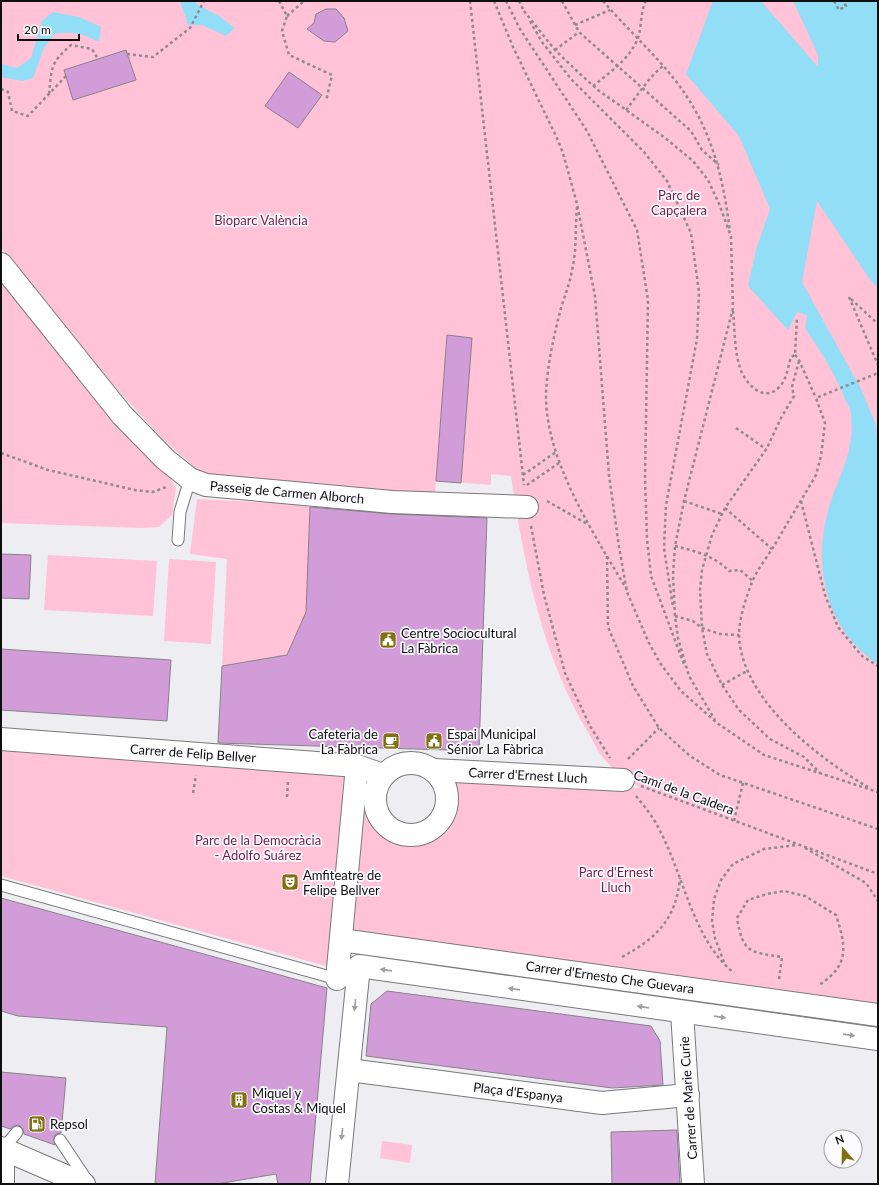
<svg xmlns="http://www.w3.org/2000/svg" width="879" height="1185" font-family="Lato,sans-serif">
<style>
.green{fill:#ffc2d6}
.water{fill:#93def7}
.building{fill:#d29cd8;stroke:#868386}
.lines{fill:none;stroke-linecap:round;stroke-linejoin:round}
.lane-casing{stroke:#79797c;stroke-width:13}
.street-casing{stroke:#79797c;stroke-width:24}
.secondary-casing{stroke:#79797c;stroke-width:24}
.path{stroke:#8c8c8f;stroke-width:2.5;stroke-dasharray:3 3;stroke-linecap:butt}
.lane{stroke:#fff;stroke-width:11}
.street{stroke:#fff;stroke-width:22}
.secondary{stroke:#fff;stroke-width:22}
.oneway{fill:#9f9f9f}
.labels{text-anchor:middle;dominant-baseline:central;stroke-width:3.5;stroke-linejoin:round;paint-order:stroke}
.park-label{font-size:13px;fill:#791c47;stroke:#fcfbff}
.street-label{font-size:13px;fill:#0e0e0f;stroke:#fcfbff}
.poi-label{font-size:13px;fill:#0e0e0f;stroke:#fcfbff;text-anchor:start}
</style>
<rect width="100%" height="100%" fill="#eeeef2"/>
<!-- green -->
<g class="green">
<path d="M1 1H878V1009L347 934 358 804 386 839 409 847 431 841 447 831 457 813 458 795 452 777 640 788C629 779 614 771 605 760 598 753 594 742 589 734 542 657 524 564 511 476L491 474V485L436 481 435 496 203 475 163 439 115 387 1 248Z"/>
<polygon points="1,283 70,368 119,425 165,469 176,488 172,515 159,527 141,528 1,523"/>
<polygon points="197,499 311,505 306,612 287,655 222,666 227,559 190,554"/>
<polygon points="48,555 157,561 153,616 44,610"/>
<polygon points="169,559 216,562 211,644 164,641"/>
<polygon points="1,748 345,772 344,783 347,785 333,968 1,876"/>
<polygon points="382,1141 412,1145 410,1163 380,1158"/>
</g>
<!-- water -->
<g class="water">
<polygon points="180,1 195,1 196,4 219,16 235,28 226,36 202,25 188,25"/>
<path d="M713 1H761L818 67V55L793 1H878V288L871 281 817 201 802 282 861 389 876 425 878 452V664C825 630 811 562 830 504 841 472 855 449 851 414 850 408 847 402 844 397 834 371 820 351 805 328L807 315 797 312 788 330 748 286 756 250 770 209 739 136 686 74Z"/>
<path d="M53 12 79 17 101 27 99 42C81 33 74 31 54 34L44 48 33 78 22 81 1 77V64L17 68 31 58 42 21Z"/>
</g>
<!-- building -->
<g class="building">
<polygon points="326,9 336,9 344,18 348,31 335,42 324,41 307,29 314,23 316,14"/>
<polygon points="126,50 136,80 73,100 64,70"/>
<polygon points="289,72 322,95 298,128 265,106"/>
<polygon points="447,335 472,338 461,483 436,481"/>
<polygon points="310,507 392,514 487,518 479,751 218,743 222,666 287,655 306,612"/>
<polygon points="1,554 31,555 29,599 1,598"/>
<polygon points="1,649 171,660 167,721 1,710"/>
<polygon points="1,898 327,988 310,1184 278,1184 276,1174 217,1184 155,1184 167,1027 18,1016 1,1011"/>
<polygon points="387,991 651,1026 660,1041 663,1085 612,1088 366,1056 371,1004"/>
<polygon points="1,1072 66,1078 61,1133 56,1134 54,1137 55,1145 24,1134 23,1129 19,1125 14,1126 10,1129 1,1126"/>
<polygon points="677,1130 680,1184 612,1184 611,1132"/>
</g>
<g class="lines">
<!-- lane casing -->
<g class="lane-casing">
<g id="lane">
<polyline points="178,540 180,512 190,479"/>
<polyline points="1,885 341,980"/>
<polyline points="60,1140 88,1182"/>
<polyline points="3,1149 17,1132"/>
</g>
</g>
<!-- street casing -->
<g class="street-casing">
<g id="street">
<polyline points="1,264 122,415 165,459 190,479 206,485 392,502 527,507"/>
<polyline points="1,739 357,766 383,775"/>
<circle cx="411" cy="799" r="36"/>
<polyline points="434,770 623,780"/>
<polyline points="341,940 878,1015"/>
<polyline points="337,979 357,766"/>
<polyline points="682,1012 693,1184"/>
<polyline points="349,1070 602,1103 688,1095"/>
<polyline points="3,1149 3,1184"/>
<polyline points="337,1184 359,966 878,1039"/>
</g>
</g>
<!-- secondary casing -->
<g class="secondary-casing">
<polyline id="secondary" points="1,1148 84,1184"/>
</g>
<!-- path -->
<g class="path">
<polyline points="279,1 287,16 282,31 289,55 332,75 326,101"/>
<polyline points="470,1 524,485"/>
<polyline points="494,1 513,47 556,136 563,153 577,204 595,296 609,475 619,547 627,592 648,641 660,663 681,691 717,723 764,755 878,792"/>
<polyline points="506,1 520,29 587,131 637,230 648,300 645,478 647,539 651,576 685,667"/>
<polyline points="519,1 524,11"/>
<polyline points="562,1 579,32 691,131 702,150 719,165"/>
<path d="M603 1C626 28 653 52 675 80 711 126 723 175 730 232"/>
<polyline points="834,1 839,10 846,6 843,1"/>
<polyline points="524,11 555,50 580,74 598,90 664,137 693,161 708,180 720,206 731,237 733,308 684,501 675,546 673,575 675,616 678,638 689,676 715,720"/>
<polyline points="287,16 304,1"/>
<polyline points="530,21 542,42 571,79 644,152 667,181 691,233 699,292 697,339 666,505 664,548 673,607"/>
<polyline points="575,25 610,10"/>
<polyline points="555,50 579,32"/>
<polyline points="127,54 153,57 190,28 204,1"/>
<path d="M593 86C609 73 630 59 638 38 642 26 640 12 646 1"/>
<polyline points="1,89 8,92 12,111 28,116 66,76"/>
<path d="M49 94C52 66 50 64 71 45L92 49 98 59"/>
<path d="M626 110C638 95 648 78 663 66"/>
<path d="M577 207C575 227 577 250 572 270 570 283 565 295 561 308 554 335 547 366 546 394 545 460 594 534 627 590"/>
<polyline points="849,297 878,365"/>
<polyline points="851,299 878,324"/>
<path d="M733 311C735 331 734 354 742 373 749 387 766 403 780 386 787 379 788 366 791 357L795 355 797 318"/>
<polyline points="795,355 798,358 816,398"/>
<polyline points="799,361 792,387 794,396 781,418 767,448 725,508 712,535 702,570 700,590 702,628 707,654 722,685 739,710 770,739 804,757 820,773"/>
<polyline points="736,428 766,449"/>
<polyline points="1,453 48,470 135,490 153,492 166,487"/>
<polyline points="523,475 556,452"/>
<polyline points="527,485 559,463"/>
<polyline points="547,501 589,525"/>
<polyline points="684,501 722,514"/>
<polyline points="801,501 825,595 838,627 862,656 878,666"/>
<polyline points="725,508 772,549"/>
<polyline points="531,526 544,595 565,673 590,726 610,758"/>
<path d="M675 546C695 551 715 556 729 571L740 570 753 581"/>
<polyline points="607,556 608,627 633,686 659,728 690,756 720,775 878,829"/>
<polyline points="675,616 693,621 702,628 720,634 739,635"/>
<polyline points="722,685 747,671"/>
<polyline points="628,759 659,728"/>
<polyline points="641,786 878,874"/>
<path d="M868 787C818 758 741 699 739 635 739 618 746 598 752 582 757 570 767 557 774 546 788 522 802 499 816 475L821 456 825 423 816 398 878 373"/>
<polyline points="193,793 196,775"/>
<path d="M636 796C645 807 654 818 660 831 684 876 693 940 734 973"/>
<polyline points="287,797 288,781"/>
<polyline points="734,821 743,783"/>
<polyline points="805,848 866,883 878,901"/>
<path d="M622 957C657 938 676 919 680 878"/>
<polyline points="724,962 715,938 712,921 714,899 721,880 733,864 764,849 797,845"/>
<path d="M779 979 782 957C749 952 743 953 737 918L748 900 767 894 784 891 805 896 836 915C846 946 850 965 819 985"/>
</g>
<!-- lane -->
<use href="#lane" class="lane"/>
<!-- street -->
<use href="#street" class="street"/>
<!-- secondary -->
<use href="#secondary" class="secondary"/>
</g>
<!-- one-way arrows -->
<defs><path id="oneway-solid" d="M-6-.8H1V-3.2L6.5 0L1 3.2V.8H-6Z"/></defs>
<g class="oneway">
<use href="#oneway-solid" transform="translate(386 970) rotate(-172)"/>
<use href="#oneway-solid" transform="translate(514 989) rotate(-172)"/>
<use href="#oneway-solid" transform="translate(355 1005) rotate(96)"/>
<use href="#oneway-solid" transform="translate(643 1007) rotate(-172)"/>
<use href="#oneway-solid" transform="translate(720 1017) rotate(8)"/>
<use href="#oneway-solid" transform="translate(849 1035) rotate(8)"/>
<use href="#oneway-solid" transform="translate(342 1134) rotate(96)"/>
</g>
<!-- icons -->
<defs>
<g id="civic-square" transform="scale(0.9)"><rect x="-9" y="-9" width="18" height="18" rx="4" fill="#81700f" stroke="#fcfbff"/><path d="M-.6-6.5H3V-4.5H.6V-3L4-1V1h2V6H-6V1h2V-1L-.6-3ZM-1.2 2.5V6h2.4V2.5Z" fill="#fff"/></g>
<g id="cafe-square" transform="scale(0.9)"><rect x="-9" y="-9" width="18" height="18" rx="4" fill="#81700f" stroke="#fcfbff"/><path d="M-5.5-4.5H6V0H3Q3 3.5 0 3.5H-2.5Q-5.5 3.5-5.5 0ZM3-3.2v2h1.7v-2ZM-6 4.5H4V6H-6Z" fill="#fff"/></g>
<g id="theatre-square" transform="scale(0.9)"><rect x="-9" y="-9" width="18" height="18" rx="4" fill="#81700f" stroke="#fcfbff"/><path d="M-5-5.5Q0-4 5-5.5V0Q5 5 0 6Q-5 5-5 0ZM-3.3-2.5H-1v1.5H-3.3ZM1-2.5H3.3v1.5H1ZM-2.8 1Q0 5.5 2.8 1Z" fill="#fff"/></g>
<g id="building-square" transform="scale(0.9)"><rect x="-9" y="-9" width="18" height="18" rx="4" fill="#81700f" stroke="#fcfbff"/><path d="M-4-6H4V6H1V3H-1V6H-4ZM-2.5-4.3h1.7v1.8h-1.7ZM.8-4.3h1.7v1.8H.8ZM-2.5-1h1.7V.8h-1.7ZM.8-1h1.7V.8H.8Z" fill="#fff"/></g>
<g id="fuel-square" transform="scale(0.9)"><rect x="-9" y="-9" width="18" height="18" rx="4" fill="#81700f" stroke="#fcfbff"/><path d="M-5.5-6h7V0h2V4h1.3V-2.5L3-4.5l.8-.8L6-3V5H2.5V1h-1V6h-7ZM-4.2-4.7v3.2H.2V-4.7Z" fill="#fff"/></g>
</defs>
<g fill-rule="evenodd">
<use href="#civic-square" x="388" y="640"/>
<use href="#cafe-square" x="391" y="741"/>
<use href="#civic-square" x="434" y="741"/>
<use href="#theatre-square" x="290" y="882"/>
<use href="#building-square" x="239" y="1100"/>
<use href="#fuel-square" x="37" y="1124"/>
</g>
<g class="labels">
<!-- park labels -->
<g class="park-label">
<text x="679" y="195">Parc de<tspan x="679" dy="15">Capçalera</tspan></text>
<text x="261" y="220">Bioparc València</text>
<text x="258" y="840">Parc de la Democràcia<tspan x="258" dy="15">- Adolfo Suárez</tspan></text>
<text x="616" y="872">Parc d'Ernest<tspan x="616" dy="15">Lluch</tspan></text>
</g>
<!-- street labels -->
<g class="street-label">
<text transform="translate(287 492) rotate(5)">Passeig de Carmen Alborch</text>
<text transform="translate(193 753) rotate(4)">Carrer de Felip Bellver</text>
<text transform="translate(528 775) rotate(3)">Carrer d'Ernest Lluch</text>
<text transform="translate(684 792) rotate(20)">Camí de la Caldera</text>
<text transform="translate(610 977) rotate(8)">Carrer d'Ernesto Che Guevara</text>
<text transform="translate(518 1092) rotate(7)">Plaça d'Espanya</text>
<text transform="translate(688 1098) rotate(-94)">Carrer de Marie Curie</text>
</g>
<!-- poi labels -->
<g class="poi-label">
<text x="401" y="633">Centre Sociocultural<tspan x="401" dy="15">La Fàbrica</tspan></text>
<text x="378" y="734" text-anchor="end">Cafeteria de<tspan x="378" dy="15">La Fàbrica</tspan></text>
<text x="447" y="734">Espai Municipal<tspan x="447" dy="15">Sénior La Fàbrica</tspan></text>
<text x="303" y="875">Amfiteatre de<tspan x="303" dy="15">Felipe Bellver</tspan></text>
<text x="252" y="1093">Miquel y<tspan x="252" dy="15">Costas &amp; Miquel</tspan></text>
<text x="50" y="1124">Repsol</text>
</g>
</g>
<!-- border -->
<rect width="879" height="1185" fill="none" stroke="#0e0e0f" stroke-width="4"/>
<!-- north arrow -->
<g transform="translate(843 1149) rotate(340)"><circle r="19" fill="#fcfbff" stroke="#9d9c9f"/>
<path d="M0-3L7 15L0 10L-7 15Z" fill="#81700f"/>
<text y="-6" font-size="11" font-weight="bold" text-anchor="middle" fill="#0e0e0f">N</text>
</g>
<!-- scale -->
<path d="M18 34v6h61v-6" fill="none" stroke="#0e0e0f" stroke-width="2"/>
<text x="24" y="34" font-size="12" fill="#0e0e0f" stroke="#fcfbff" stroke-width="3" paint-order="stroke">20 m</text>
</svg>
